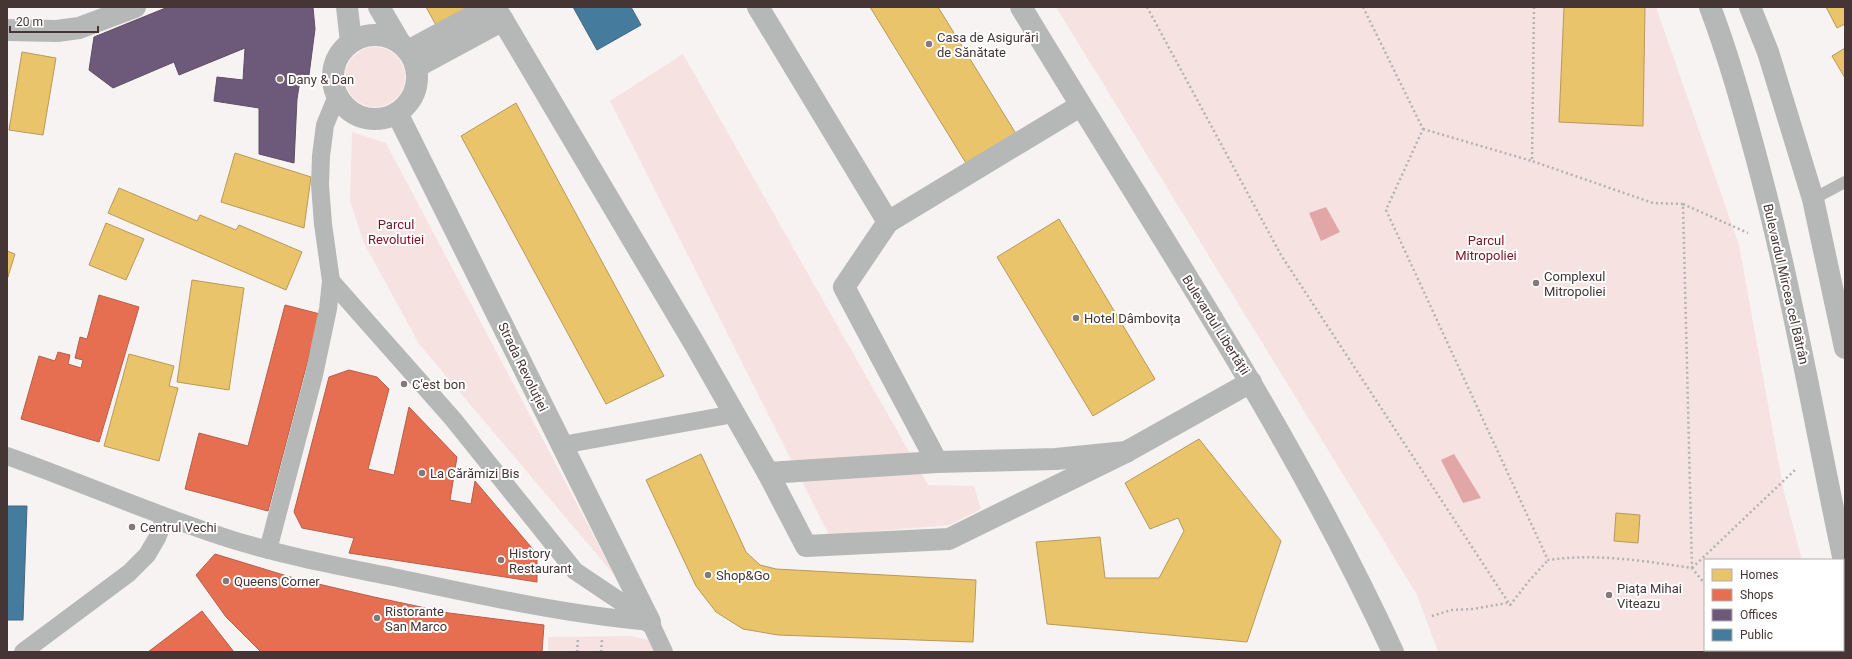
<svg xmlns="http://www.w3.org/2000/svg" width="1852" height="659" font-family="Roboto,sans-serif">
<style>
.green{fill:#f7e2e2}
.water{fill:#e2a6a7}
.homes{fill:#e9c46a;stroke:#b8995a}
.shops{fill:#e76f51;stroke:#b65e49}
.offices{fill:#6d597a;stroke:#614e65}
.public{fill:#457b9d;stroke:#45667e}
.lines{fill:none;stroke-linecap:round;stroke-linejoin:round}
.path{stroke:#b1b2b1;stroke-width:2.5;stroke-dasharray:2 3;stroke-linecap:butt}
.service{stroke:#b6b8b7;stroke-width:12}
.pedestrian{stroke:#b6b8b7;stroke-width:18}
.minor{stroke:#b6b8b7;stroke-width:22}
.tertiary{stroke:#b6b8b7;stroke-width:22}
.secondary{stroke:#b5b8b6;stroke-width:22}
.poi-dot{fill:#847878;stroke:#fff;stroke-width:1.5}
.labels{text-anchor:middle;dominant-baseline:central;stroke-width:4;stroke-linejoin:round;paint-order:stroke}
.poi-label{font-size:13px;fill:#453535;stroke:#fff;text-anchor:start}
.park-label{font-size:13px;fill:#781524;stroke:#fff}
.street-label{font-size:13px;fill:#453535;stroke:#fff}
</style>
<rect width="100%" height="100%" fill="#f8f3f3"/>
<!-- green -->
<g class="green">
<polygon points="1056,7 1656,7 1739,245 1784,492 1802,560 1705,560 1705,650 1825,650 1826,652 1438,652 1417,595"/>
<circle cx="375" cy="77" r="30"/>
<polygon points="683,54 928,485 974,486 981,509 950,525 829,535 610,101"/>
<polygon points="352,132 386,143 615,576 419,344 364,243 350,201"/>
<polygon points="631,636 649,640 656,652 548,652 548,637"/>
</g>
<!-- water -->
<g class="water">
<polygon points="1326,207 1340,232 1321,241 1309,213"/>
<polygon points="1454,454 1481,498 1463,503 1441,460"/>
</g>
<!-- homes -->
<g class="homes">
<polygon points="426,7 472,7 437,27"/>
<polygon points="870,7 938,7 1018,137 969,168"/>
<polygon points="1564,7 1645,7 1643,126 1559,122"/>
<polygon points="1826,7 1845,7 1845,24 1837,28"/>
<polygon points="1845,48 1845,78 1832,56"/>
<polygon points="22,52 56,58 43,135 9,130"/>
<polygon points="516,103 664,376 606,404 461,136"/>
<polygon points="235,153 311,177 304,228 221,202"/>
<polygon points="119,188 197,221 200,215 236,230 239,225 302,252 286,290 108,213"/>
<polygon points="1059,219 1155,379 1093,416 997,257"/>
<polygon points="106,223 144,239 126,280 89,265"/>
<polygon points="7,251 15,254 7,280"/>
<polygon points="192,280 244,288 229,390 177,382"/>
<polygon points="129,354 174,366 169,386 178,388 159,461 104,446"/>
<polygon points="1199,439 1281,541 1247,642 1047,624 1036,542 1100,537 1105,578 1159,578 1184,531 1178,518 1150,529 1125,483"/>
<polygon points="701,454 746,552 760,565 776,569 976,580 973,642 778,635 743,629 716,612 696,586 646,480"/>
<polygon points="1616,513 1640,515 1638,543 1614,541"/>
</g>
<!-- shops -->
<g class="shops">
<polygon points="99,295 139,307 99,442 21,419 39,356 55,361 58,352 70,355 68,364 81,368 83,360 75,358 80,337 87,339"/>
<polygon points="285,305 320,314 268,511 185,489 199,433 248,446"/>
<polygon points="349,370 377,377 389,389 368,469 394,475 409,407 457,457 450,500 471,504 475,481 537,554 537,582 349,553 354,538 302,528 294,512 329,377"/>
<polygon points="215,554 297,579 374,597 449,613 544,625 542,652 261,652 226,617 196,575"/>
<polygon points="202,611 234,652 148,652"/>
</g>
<!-- offices -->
<polygon class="offices" points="168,7 313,7 315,29 309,75 301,74 297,99 294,163 259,154 259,108 214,101 217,77 243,80 245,48 179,75 174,62 113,88 89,70 94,37"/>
<!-- public -->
<g class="public">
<polygon points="573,7 631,7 641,25 597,50"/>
<polygon points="7,506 27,506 23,620 7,620"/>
</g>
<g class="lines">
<!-- path -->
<g class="path">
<polyline points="1147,7 1281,255 1510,605 1529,581 1548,560"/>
<path d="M1363 7 1423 129 1386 210 1548 560C1597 553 1644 561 1692 568L1705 584"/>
<polyline points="1534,7 1532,161 1653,203 1683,204 1692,568"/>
<polyline points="1423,129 1532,161"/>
<polyline points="1683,204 1748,233"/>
<polyline points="1692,568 1797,468"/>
<polyline points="1432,616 1451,610 1473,609 1507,603"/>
<polyline points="1748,650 1748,652"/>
<polyline points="577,652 578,638"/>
<polyline points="601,652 602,640"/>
</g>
<!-- service -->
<polyline class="service" points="1813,199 1845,182"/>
<!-- pedestrian -->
<g class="pedestrian">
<polyline points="331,281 453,419 575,571 648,620"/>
<polyline points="562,445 734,414"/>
<path d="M7 456C83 483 156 516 233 540 285 556 339 566 393 577 478 595 563 614 650 622"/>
<polyline points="268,550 314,375 328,309 331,281 323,224 320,185 321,156 325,125 337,96"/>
<polyline points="650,622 664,652"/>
<polyline points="23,652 129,573 147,555 157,538 165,517"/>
</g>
<!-- minor -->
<g class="minor">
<polyline points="347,7 351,42"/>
<polyline points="379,7 400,43"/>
<polyline points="495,7 694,343 768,473 937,462 1056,459 1126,452"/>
<polyline points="758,7 888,222 844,287 937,462"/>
<polyline points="7,30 57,31 79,28 135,7"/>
<circle cx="375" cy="77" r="42"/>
<polyline points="408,51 490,7"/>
<polyline points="416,67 503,20"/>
<polyline points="397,113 650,622"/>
<polyline points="888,222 1080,106"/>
<polyline points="768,473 806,546 949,539 1126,452 1251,382"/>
</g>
<!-- tertiary -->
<path class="tertiary" d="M1021 7C1149 220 1289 426 1393 652"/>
<!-- secondary -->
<g class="secondary">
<path d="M1710 7C1729 57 1743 108 1757 160 1793 294 1816 431 1845 566"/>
<polyline points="1750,7 1768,52 1813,199 1845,348"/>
</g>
</g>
<!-- markers -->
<g class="poi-dot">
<circle cx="929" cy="44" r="4"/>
<circle cx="280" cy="79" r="4"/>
<circle cx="1536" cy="283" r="4"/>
<circle cx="1076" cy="318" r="4"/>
<circle cx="404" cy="384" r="4"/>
<circle cx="422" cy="473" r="4"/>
<circle cx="132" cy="527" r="4"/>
<circle cx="501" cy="560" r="4"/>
<circle cx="708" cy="575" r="4"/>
<circle cx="226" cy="581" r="4"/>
<circle cx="1609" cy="595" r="4"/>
<circle cx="377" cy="618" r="4"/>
</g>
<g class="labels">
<!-- poi labels -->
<g class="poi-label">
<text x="937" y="37">Casa de Asigurări<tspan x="937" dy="15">de Sănătate</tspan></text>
<text x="288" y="79">Dany &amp; Dan</text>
<text x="1544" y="276">Complexul<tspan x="1544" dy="15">Mitropoliei</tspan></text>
<text x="1084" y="318">Hotel Dâmbovița</text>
<text x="412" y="384">C'est bon</text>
<text x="430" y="473">La Cărămizi Bis</text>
<text x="140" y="527">Centrul Vechi</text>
<text x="509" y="553">History<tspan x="509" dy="15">Restaurant</tspan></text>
<text x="716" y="575">Shop&amp;Go</text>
<text x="234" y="581">Queens Corner</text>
<text x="1617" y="588">Piața Mihai<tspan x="1617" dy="15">Viteazu</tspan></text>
<text x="385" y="611">Ristorante<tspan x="385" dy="15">San Marco</tspan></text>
</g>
<!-- park labels -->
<g class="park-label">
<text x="396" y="224">Parcul<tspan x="396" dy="15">Revolutiei</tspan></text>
<text x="1486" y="240">Parcul<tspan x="1486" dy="15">Mitropoliei</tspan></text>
</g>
<!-- street labels -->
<g class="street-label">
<text transform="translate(1786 284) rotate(77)">Bulevardul Mircea cel Bătrân</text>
<text transform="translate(1216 325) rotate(58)">Bulevardul Libertății</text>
<text transform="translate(523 367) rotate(64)">Strada Revoluției</text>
</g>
</g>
<!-- border -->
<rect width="1852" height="659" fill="none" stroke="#453535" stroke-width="16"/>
<!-- legend -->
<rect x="1704" y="559" width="140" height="92" fill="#ffffff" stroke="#b5aeae"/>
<rect x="1712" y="569" width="20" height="12" fill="#e9c46a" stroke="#b5aeae"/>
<text x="1740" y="579" font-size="12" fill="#453535">Homes</text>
<rect x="1712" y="589" width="20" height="12" fill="#e76f51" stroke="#b5aeae"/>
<text x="1740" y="599" font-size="12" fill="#453535">Shops</text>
<rect x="1712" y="609" width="20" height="12" fill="#6d597a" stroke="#b5aeae"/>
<text x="1740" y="619" font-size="12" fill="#453535">Offices</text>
<rect x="1712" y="629" width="20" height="12" fill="#457b9d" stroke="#b5aeae"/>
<text x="1740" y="639" font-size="12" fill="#453535">Public</text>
<!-- scale -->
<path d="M10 26v6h88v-6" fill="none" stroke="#453535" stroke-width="2"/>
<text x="16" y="26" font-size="12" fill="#453535" stroke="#ffffff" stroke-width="3" paint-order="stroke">20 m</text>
</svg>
